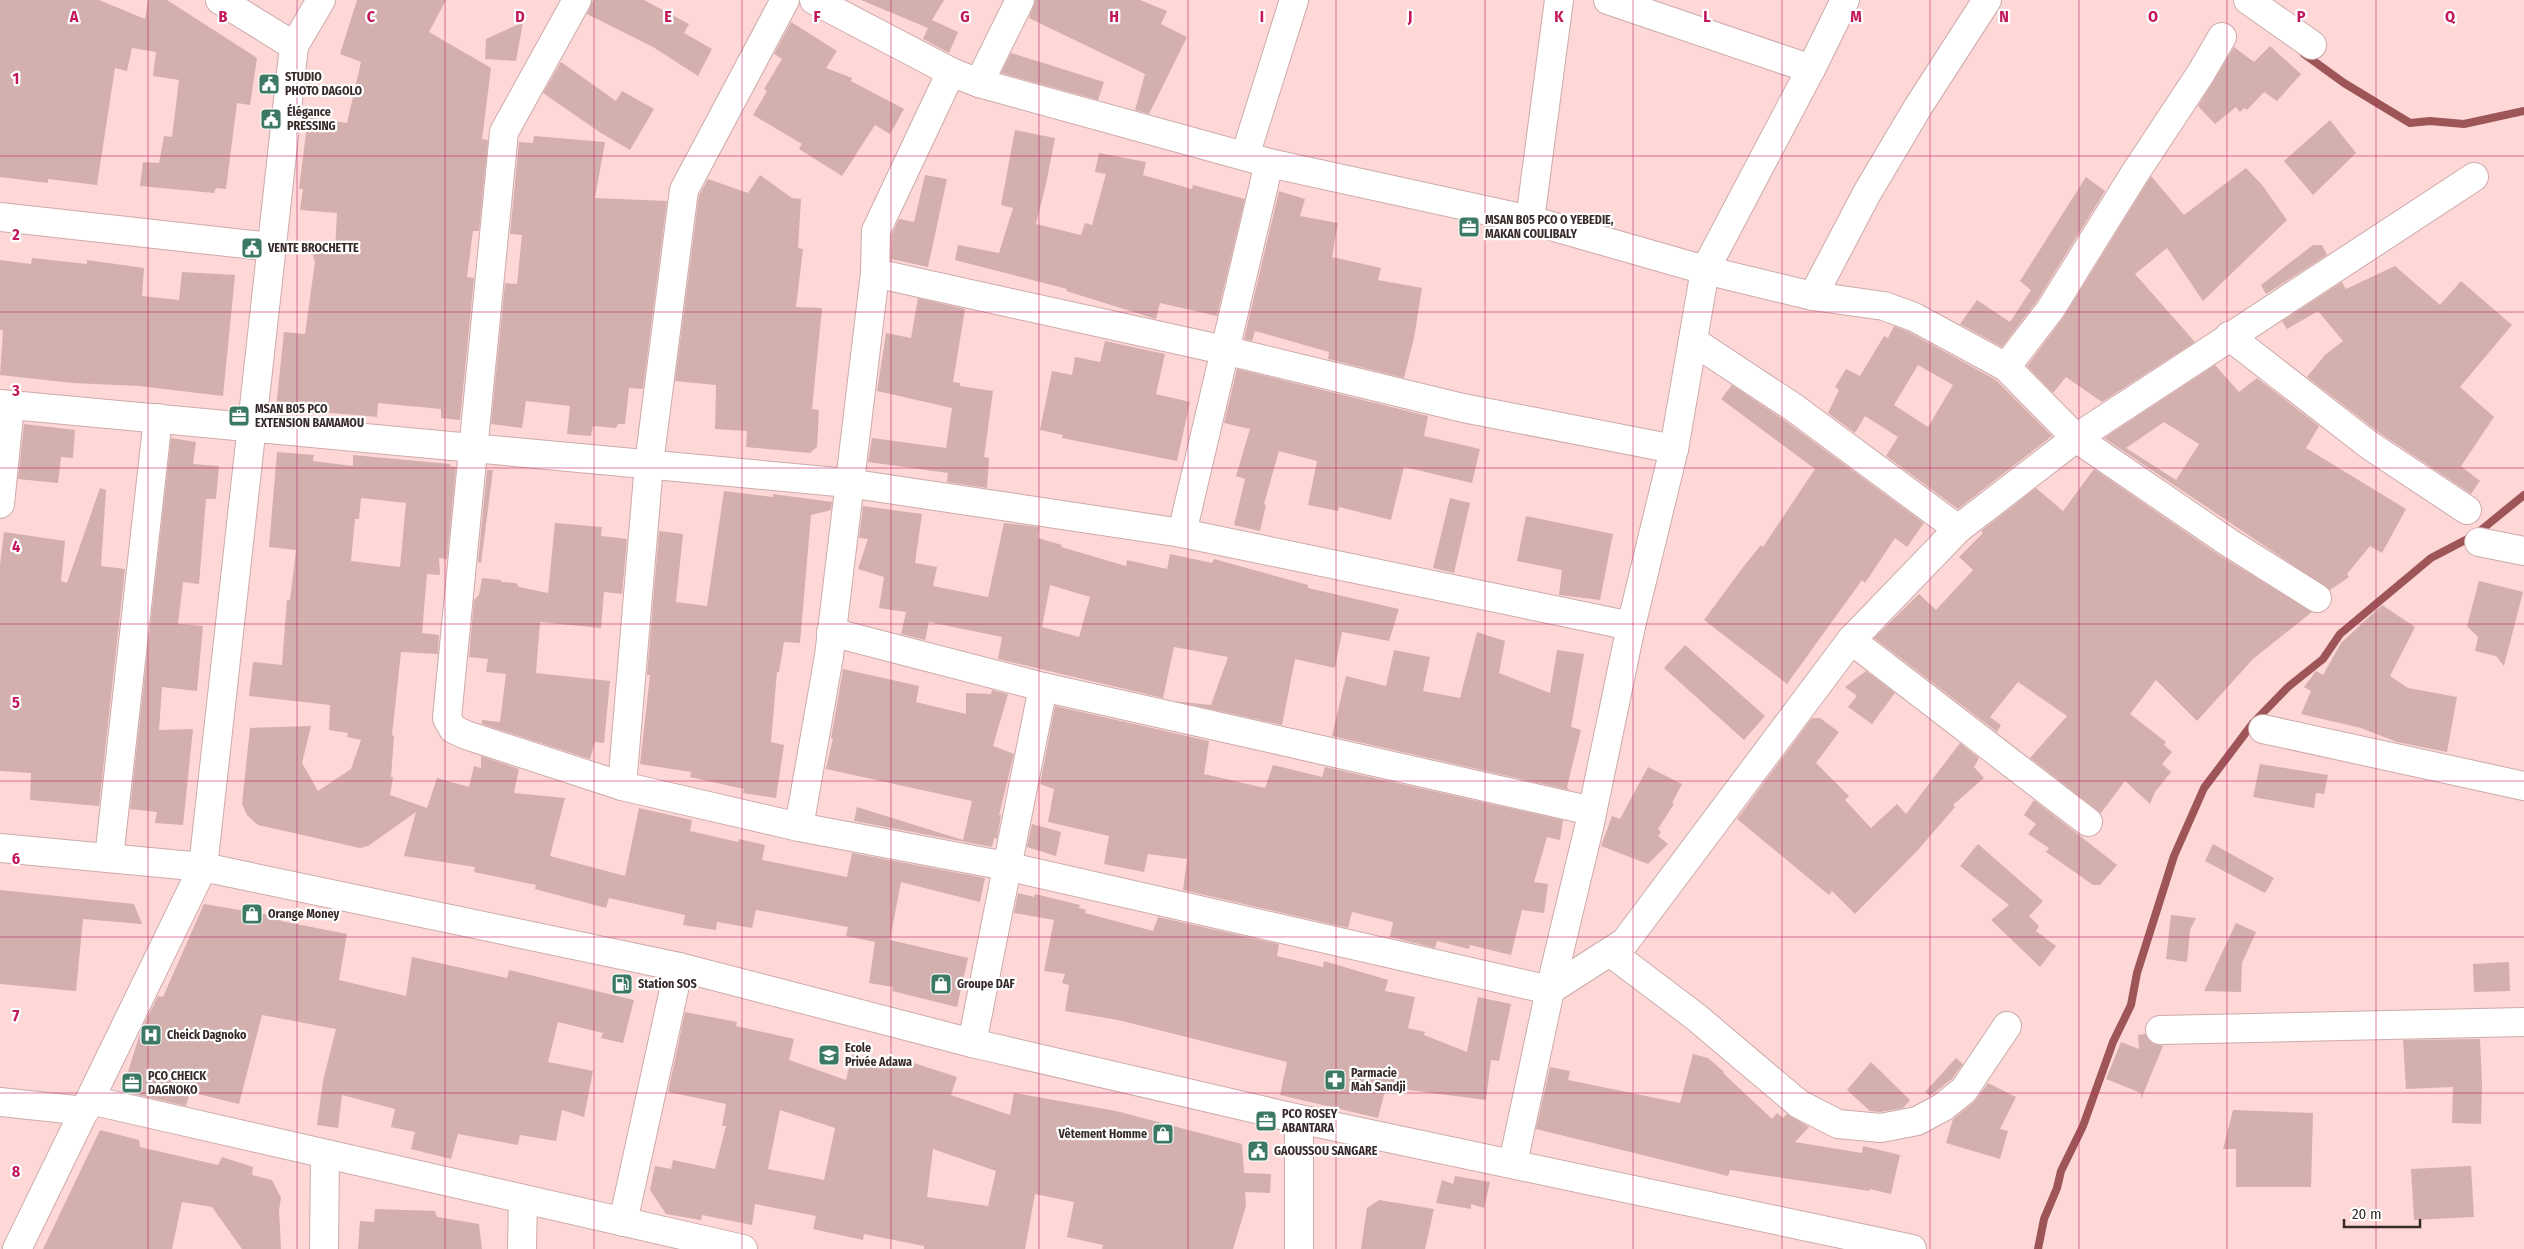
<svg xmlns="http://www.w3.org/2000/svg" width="2524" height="1249" font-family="'Fira Sans Condensed',sans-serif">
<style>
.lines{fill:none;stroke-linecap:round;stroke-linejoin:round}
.stream{stroke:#9e5558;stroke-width:8}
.building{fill:#d3afae;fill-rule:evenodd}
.minor-casing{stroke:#ceaaaa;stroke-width:30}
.major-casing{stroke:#ceaaaa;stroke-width:30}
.minor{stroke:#fff;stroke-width:28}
.major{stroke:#fff;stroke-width:28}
.grid{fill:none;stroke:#c2185b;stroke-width:1;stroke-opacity:0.55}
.labels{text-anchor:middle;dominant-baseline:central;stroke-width:4.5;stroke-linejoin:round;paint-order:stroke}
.poi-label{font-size:12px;font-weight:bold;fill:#382a2a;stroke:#fff;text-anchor:start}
.grid-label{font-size:16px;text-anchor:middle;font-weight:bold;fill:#c2185b;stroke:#fff;stroke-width:4.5;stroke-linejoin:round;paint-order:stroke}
</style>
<rect width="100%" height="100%" fill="#fdd8d7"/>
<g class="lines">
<!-- stream -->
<g class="stream">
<polyline points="2304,54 2344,83 2410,123 2430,121 2464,124 2524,111"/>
<polyline points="2038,1249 2044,1219 2057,1188 2061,1171 2083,1126 2113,1042 2131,1005 2137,973 2174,856 2204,788 2253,723 2288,687 2323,659 2340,634 2431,558 2475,535 2524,495"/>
</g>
</g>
<!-- building -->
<g class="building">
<polygon points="0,0 99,0 145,19 148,0 167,0 257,58 250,105 237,103 226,189 216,188 214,193 140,186 143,162 159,163 164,136 172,137 179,80 153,76 156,52 132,48 127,71 115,68 97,185 48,179 48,183 0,177"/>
<polygon points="357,0 446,0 429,32 491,68 482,139 488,140 479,231 473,231 467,277 474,278 460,420 441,418 441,409 378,403 377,417 276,408 284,332 305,334 315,262 311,249 335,250 337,213 300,210 303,189 299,189 308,117 347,123 361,62 340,54"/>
<polygon points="593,0 644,0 689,24 684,33 712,49 698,76 653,47 587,14"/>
<polygon points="861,0 944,0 932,20 958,32 949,53 923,39 928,28"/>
<polygon points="1035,0 1140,0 1167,11 1161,24 1187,37 1149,114 1135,110 1145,74 1029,18"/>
<polygon points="523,22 516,61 485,59 486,39"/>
<polygon points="791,22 837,51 826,68 852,78 851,81 904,109 890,134 875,125 842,176 799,149 802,144 753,115 767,91 764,89 782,59 774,54"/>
<polygon points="2270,46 2301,74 2277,101 2264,92 2247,110 2244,108 2240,112 2236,107 2215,124 2198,106 2234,47 2254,62"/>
<polygon points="1011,53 1104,82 1098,100 1001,73"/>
<polygon points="561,62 616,101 622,91 654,109 630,150 601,133 543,93"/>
<polygon points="2330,120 2356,153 2313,195 2284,161"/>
<polygon points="1015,130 1055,138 1046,184 1036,224 1081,235 1085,223 1092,225 1106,174 1095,172 1099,153 1146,162 1143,175 1192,189 1193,185 1245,199 1217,316 1160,303 1156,319 1066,291 1067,289 955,260 958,245 999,253 1013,208 1001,205"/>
<polygon points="534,136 605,142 595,198 667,201 643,389 629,388 625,424 618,424 616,428 593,426 591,436 567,434 570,406 526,401 522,428 491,424 505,283 517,284 522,235 510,234 519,142 533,143"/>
<polygon points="2246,168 2262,185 2287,220 2203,301 2167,248 2135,274 2195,342 2102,402 2066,377 2053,393 2027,366 2063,318 2151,176 2184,215"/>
<polygon points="760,175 792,198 801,199 798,248 803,249 796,307 822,308 812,409 819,410 817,447 810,453 746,447 747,431 715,429 716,385 675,381 699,195 708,179 748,193"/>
<polygon points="925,175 947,179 928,267 891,259 892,234 899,219 914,222"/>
<polygon points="2086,177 2105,191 2037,301 2002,347 1960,324 1977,300 2010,322 2031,290 2020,281"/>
<polygon points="1279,191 1305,199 1300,216 1338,223 1332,257 1381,268 1378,280 1422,288 1414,338 1404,378 1328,359 1329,352 1255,331 1252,341 1244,339"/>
<polygon points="2313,245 2322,245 2327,255 2266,294 2261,285"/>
<polygon points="32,258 87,264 87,260 144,268 142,296 179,300 182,272 235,275 223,396 139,386 73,383 0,375 3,330 0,330 0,260 31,264"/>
<polygon points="2395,266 2440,305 2461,281 2512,325 2460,387 2494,417 2461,466 2480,481 2471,494 2378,432 2307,377 2325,355 2343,341 2318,311 2287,329 2282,321 2342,282 2346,289"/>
<polygon points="918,298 965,309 953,382 960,383 960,386 993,391 984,457 989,458 987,488 947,482 948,473 868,462 872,438 946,448 952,408 877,391 886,333 911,338"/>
<path d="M1894 326 1907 331 1996 380 2052 436 1958 509 1886 456 1898 437 1865 416 1855 433 1828 413 1839 390 1835 387 1846 369 1860 376 1884 336 1888 338ZM1918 365 1953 385 1928 427 1894 405Z"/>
<polygon points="1105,341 1165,354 1156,394 1190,402 1177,461 1062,438 1063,435 1040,430 1052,371 1072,375 1075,357 1100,362"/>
<path d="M2215 365 2239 392 2257 378 2319 426 2306 448 2406 509 2382 553 2370 546 2347 574 2349 577 2330 590 2104 438ZM2164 422 2199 444 2176 480 2126 448Z"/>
<polygon points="1237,369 1428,416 1424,436 1480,449 1472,483 1404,467 1391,520 1339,507 1338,511 1308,505 1317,461 1279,451 1264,504 1266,505 1260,531 1234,525 1245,479 1236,476 1250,429 1224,423"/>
<polygon points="1732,385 1784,420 1924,523 1907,547 1895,538 1865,583 1862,580 1787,684 1704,620 1744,566 1761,545 1763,547 1815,469 1721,399"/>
<polygon points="24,424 75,430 73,458 61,457 58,483 18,479"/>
<polygon points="171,438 196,442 193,464 219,466 216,499 206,499 199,584 183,582 178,624 203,626 197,691 162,687 159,730 193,729 183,825 155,823 157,812 130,809"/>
<path d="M277 452 314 455 313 461 353 466V455L450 464V466L456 467 447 559 439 558 440 575 427 574 422 633 439 635 438 654 401 652 392 735 394 736 391 777H393L390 795 427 808 437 778 469 787 474 766 481 768V756L519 769 514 793 565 798 550 856 625 876 639 808 692 820 690 831 738 842 739 839 765 845 762 860 847 877 852 853 985 878 980 902 901 882 890 940 968 958 957 1007 892 991 893 987 869 983 875 942 846 936 848 927 756 910 752 928 717 922 716 930 683 925 685 915 609 898 606 908 535 889 536 885 474 872 475 867 404 856 416 812 368 846 360 848 258 825 247 815 242 804 250 728 311 726 302 763 318 791 351 769 361 740 347 737 348 733 329 730 330 705 249 696 253 662 282 665 287 600H290L296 550 269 547ZM361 498 406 503 400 567 351 561 355 519H359Z"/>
<polygon points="2094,469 2219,555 2312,612 2253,659 2197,721 2156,680 2130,714 2166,742 2164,745 2172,752 2162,764 2171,772 2155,792 2150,804 2125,781 2101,813 2030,758 2067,716 2018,682 1990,717 2001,725 1997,732 1874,638 1919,594 1936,610 1973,570 1959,557 1983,533 1981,531 2036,488 2063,511"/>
<polygon points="487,470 493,470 481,563 478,562"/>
<polygon points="100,488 106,490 101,566 125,569 99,806 30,800 31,773 0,771 0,565 4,532 65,541 61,581 67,583"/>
<polygon points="724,491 773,497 773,494 832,502 831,510 811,515 800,643 784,642 779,672 777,672 771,742 784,745 776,798 743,793 744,789 690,777 691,772 640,764 650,675 647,675 659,531 683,534 676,602 707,606"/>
<polygon points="1450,498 1470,503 1454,573 1433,568"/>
<path d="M863 506 922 514 915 563 937 567 933 586 988 597 1004 523 1039 527 1038 538 1062 545 1061 547 1126 566 1127 560 1167 569 1170 554 1212 563 1214 559 1308 585V588L1399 609 1389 641 1342 632 1335 668 1295 659 1282 725 1174 701 1211 705 1228 657 1174 647 1163 698 998 659 1002 637 929 622 925 640 901 634 906 612 879 608 884 577 858 569 868 539 859 538ZM1050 585 1090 597 1079 637 1042 627Z"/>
<polygon points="1526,516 1613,534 1600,600 1559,595 1562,570 1517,561"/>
<polygon points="555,523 602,527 601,536 627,539 622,594 604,592 601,628 540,622 536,673 610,681 604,743 595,742 590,759 482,724 482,720 500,722 506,674 486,672 488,659 469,657 474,600 479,595 482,578 501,580 501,582 516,583 519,587 548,593"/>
<polygon points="2479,581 2523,592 2504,666 2496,656 2475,651 2478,637 2467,626"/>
<polygon points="2382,605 2415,627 2390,676 2408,688 2457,697 2447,752 2397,742 2361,728 2301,714 2311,691 2304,687 2316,671 2323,675 2341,643"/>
<polygon points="1477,632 1505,641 1499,673 1550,693 1557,650 1584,654 1571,727 1581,730 1567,787 1569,790 1332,736 1346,676 1386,686 1394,650 1430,657 1423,691 1460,698"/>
<polygon points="1685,645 1765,716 1744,740 1664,668"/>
<polygon points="843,669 919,686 916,702 966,714 966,693 991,694 992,690 1008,694 993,746 1014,754 999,815 1001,815 997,839 994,838 992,847 854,821 857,807 963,840 972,801 826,769 833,738 831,738"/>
<polygon points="1866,671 1895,693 1872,724 1848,707 1857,696 1845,687"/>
<polygon points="1055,706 1209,741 1204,774 1265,788 1273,765 1322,777 1325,767 1563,820 1560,840 1547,837 1534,882 1548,884 1544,913 1522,910 1511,955 1470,945 1469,949 1437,941 1435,948 1390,937 1393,922 1352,912 1348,928 1183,890 1187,859 1148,854 1144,872 1104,864 1109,836 1048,822 1054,789 1040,784"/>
<polygon points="1812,718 1820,718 1839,732 1816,763 1849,796 1845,800 1871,828 1897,804 1906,814 1960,743 1979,758 1974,767 1984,778 1953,805 1955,807 1918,850 1855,914 1832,891 1829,895 1737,819"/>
<polygon points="2260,764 2328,775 2324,794 2316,793 2314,808 2253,797"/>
<polygon points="1648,767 1682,784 1672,803 1674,804 1658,829 1661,832 1658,836 1668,844 1648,864 1601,846 1612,816 1620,819"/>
<polygon points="2034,800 2117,865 2100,885 2093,885 2046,852 2049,848 2028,834 2036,824 2024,815"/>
<polygon points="1032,824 1061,832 1056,856 1027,847"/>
<polygon points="1978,844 2043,901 2029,916 2039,926 2036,931 2056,946 2040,967 1991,920 2009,905 1960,866"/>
<polygon points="2213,844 2274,878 2265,893 2205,861"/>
<polygon points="0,890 134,904 142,924 83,919 76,991 0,984"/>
<polygon points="1018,893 1034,897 1035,894 1080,905 1079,908 1086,910 1085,913 1153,931 1158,917 1279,944 1277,956 1323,967 1324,961 1388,980 1385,991 1415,997 1408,1028 1425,1032 1424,1035 1467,1052 1478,997 1511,1004 1499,1061 1491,1060 1486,1100 1386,1087 1378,1118 1280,1095 1287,1062 1118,1020 1065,1011 1069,985 1062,983 1065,974 1044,971 1054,920 1014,913"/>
<polygon points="204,904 282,917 281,921 347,934 339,980 406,996 412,957 507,978 509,970 634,1000 623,1043 601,1038 603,1033 558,1022 548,1062 593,1071 584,1117 562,1110 556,1141 520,1135 518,1145 458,1134 451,1159 411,1149 415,1132 391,1127 395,1109 342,1095 338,1128 317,1125 323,1081 336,1029 262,1015 239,1104 190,1092 186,1106 133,1094 127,1075 141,1030 158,996 163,997"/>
<polygon points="2171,915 2196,918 2190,930 2187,962 2166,959"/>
<polygon points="2236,923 2256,932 2242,963 2241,992 2204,991"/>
<polygon points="2509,962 2510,991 2474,992 2473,964"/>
<path d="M685 1012 737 1022 736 1026 794 1039 789 1060 846 1080 852 1055 909 1068 911 1062 957 1077 951 1095 1010 1115 1014 1093 1116 1111 1242 1144 1244 1173 1271 1174 1270 1193 1245 1192 1246 1206 1233 1249H1102L1103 1245 1067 1237 1074 1202 1035 1194 1025 1249H924V1246L864 1234 863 1240 813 1229 816 1216 755 1204 752 1225 702 1215 701 1220 666 1214 650 1190 655 1166 671 1169 673 1160 715 1169 726 1126H722L726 1104 668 1092ZM780 1110 835 1128 824 1180 768 1169ZM933 1149 996 1171 988 1206 927 1197Z"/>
<polygon points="2146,1034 2152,1043 2163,1046 2141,1099 2141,1093 2106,1079 2121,1042 2139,1049 2138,1035"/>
<polygon points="2480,1039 2482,1083 2481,1124 2452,1123 2453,1087 2406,1089 2403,1040"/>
<polygon points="1693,1054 1708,1058 1724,1072 1723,1073 1772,1119 1777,1113 1783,1118 1787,1114 1809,1127 1795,1142 1862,1153 1863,1146 1900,1155 1891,1194 1870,1189 1870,1191 1730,1170 1728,1176 1536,1129 1550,1067 1570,1071 1568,1080 1680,1103"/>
<polygon points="1956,1058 1963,1064 1952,1079 1930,1096 1925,1092"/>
<polygon points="1871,1062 1910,1100 1903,1108 1880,1112 1870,1111 1847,1090"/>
<polygon points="1988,1083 2016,1097 2000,1129 2008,1131 2000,1159 1946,1143 1953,1119 1974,1102"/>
<polygon points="2233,1110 2313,1113 2311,1187 2236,1187 2236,1149 2223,1149"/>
<polygon points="100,1130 139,1140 140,1147 218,1165 222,1157 253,1167 252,1175 272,1180 281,1198 279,1210 281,1249 242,1249 212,1207 182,1202 172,1249 43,1249"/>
<polygon points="2471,1166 2474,1217 2414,1220 2411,1169"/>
<polygon points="1455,1176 1490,1182 1484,1208 1471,1204 1471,1209 1436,1203 1442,1180 1453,1184"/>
<polygon points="1379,1200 1434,1209 1425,1249 1361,1249 1367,1208"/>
<polygon points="375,1209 435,1211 437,1217 479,1224 482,1249 358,1249 360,1221 374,1222"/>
</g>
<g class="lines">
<!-- minor casing -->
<g class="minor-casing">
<g id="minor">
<polyline points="220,0 294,46"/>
<polyline points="577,0 504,132 447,718 453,729 466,735 622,786 799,827 1006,866 1550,990 1625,942 1851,640 1958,529 2076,438 2474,177"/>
<polyline points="814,0 951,72 979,83 1269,163 1530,220 1705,270 1813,296 1884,306 1914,317 2006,367 2076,438 2228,542 2317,598"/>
<polyline points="1608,0 1811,69"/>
<polyline points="2248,0 2312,45"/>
<polyline points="979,83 1020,0"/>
<polyline points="1245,156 1294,0"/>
<polyline points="0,217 272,247"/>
<polyline points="1530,220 1559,0"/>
<polyline points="875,273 1224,350 1463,408 1674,449"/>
<polyline points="1813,296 1867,193 1918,107 1987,0"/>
<polyline points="2229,336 2369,445 2467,510"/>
<polyline points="1693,341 1793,407 1958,529"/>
<polyline points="2006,367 2050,310 2135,173 2201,73 2222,37"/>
<polyline points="0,404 848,483 1182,533 1631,626"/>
<polyline points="0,504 10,405"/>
<polyline points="1182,533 1269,163"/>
<polyline points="2479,542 2524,551"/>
<polyline points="831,632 1043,687 1592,811"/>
<polyline points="1851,640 2088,822"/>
<polyline points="2263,729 2524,786"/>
<polyline points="622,786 649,464 684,190 785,0"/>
<polyline points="799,827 829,656 875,273 876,231 951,72"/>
<polyline points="109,858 158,418"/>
<polyline points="1610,952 1696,1017 1799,1104 1838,1124 1881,1128 1917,1121 1943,1107 1964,1090 2007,1026"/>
<polyline points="2160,1030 2524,1022"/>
<polyline points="972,1043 1043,687"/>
<polyline points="90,1100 743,1249"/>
<polyline points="0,1102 85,1111"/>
<polyline points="1299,1119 1912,1249"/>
<polyline points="1513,1163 1550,990 1590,823 1631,626 1674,449 1705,270 1811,69 1845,0"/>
<polyline points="623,1222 679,967"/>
<polyline points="17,1249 203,867 294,46 321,0"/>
<polyline points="324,1249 325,1154"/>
<polyline points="522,1249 523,1199"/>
</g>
</g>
<!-- major casing -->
<g class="major-casing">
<polyline id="major" points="0,848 203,867 679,967 972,1043 1299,1119 1299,1249"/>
</g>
<!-- minor -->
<use href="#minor" class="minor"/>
<!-- major -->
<use href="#major" class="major"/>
</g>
<!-- grid -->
<path class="grid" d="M148 0V1249M297 0V1249M445 0V1249M594 0V1249M742 0V1249M891 0V1249M1039 0V1249M1188 0V1249M1336 0V1249M1485 0V1249M1633 0V1249M1782 0V1249M1930 0V1249M2079 0V1249M2227 0V1249M2376 0V1249M0 156H2524M0 312H2524M0 468H2524M0 624H2524M0 781H2524M0 937H2524M0 1093H2524"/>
<!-- icons -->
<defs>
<g id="civic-square" transform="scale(1.125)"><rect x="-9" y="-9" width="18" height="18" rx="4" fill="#3c7964" stroke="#fff"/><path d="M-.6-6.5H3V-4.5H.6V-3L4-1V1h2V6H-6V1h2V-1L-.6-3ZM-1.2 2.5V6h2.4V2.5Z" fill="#fff"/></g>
<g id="office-square" transform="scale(1.125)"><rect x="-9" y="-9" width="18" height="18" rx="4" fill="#3c7964" stroke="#fff"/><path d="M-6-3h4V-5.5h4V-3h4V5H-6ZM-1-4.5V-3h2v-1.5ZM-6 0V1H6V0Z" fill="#fff"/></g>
<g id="shop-square" transform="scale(1.125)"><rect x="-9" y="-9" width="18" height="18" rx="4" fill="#3c7964" stroke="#fff"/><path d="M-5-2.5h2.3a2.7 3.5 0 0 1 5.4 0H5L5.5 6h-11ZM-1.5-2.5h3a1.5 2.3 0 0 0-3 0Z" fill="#fff"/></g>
<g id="fuel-square" transform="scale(1.125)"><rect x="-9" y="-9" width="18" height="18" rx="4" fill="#3c7964" stroke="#fff"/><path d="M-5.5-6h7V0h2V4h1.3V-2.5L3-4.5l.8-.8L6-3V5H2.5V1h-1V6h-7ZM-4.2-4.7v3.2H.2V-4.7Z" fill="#fff"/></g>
<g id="hospital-square" transform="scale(1.125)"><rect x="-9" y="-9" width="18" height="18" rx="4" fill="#3c7964" stroke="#fff"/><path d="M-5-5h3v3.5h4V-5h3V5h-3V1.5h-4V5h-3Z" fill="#fff"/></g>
<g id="school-square" transform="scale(1.125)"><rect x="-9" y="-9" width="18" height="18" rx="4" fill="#3c7964" stroke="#fff"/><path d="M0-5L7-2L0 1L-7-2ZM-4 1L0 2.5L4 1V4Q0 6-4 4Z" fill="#fff"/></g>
<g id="pharmacy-square" transform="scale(1.125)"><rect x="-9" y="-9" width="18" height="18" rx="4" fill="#3c7964" stroke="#fff"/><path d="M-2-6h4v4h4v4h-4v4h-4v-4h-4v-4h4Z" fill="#fff"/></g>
</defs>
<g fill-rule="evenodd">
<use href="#civic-square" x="269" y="84"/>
<use href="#civic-square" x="271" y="119"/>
<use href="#office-square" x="1469" y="227"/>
<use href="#civic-square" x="252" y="248"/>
<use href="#office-square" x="239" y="416"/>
<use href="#shop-square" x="252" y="914"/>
<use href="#fuel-square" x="622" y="984"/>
<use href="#shop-square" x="941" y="984"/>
<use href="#hospital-square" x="151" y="1035"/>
<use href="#school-square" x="829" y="1055"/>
<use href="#pharmacy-square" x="1335" y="1080"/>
<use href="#office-square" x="132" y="1083"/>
<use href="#office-square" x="1266" y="1121"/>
<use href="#shop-square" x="1163" y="1134"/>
<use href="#civic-square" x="1258" y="1151"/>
</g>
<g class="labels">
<!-- poi labels -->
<g class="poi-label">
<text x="285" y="77">STUDIO<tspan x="285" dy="14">PHOTO DAGOLO</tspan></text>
<text x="287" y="112">Élégance<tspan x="287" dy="14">PRESSING</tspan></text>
<text x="1485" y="220">MSAN B05 PCO O YEBEDIE,<tspan x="1485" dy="14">MAKAN COULIBALY</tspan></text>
<text x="268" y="248">VENTE BROCHETTE</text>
<text x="255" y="409">MSAN B05 PCO<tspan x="255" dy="14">EXTENSION BAMAMOU</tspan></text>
<text x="268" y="914">Orange Money</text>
<text x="638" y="984">Station SOS</text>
<text x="957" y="984">Groupe DAF</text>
<text x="167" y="1035">Cheick Dagnoko</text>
<text x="845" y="1048">Ecole<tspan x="845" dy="14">Privée Adawa</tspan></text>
<text x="1351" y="1073">Parmacie<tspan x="1351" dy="14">Mah Sandji</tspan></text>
<text x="148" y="1076">PCO CHEICK<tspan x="148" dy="14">DAGNOKO</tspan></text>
<text x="1282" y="1114">PCO ROSEY<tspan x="1282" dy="14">ABANTARA</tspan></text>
<text x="1147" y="1134" text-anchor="end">Vêtement Homme</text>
<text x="1274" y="1151">GAOUSSOU SANGARE</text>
</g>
</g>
<g class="grid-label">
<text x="74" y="22">A</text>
<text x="223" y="22">B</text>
<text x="371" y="22">C</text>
<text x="520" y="22">D</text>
<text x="668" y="22">E</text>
<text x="817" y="22">F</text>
<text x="965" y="22">G</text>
<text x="1114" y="22">H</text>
<text x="1262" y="22">I</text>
<text x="1410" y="22">J</text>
<text x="1559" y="22">K</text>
<text x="1707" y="22">L</text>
<text x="1856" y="22">M</text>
<text x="2004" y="22">N</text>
<text x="2153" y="22">O</text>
<text x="2301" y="22">P</text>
<text x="2450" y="22">Q</text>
<text x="16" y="84">1</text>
<text x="16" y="240">2</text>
<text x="16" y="396">3</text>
<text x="16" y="552">4</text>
<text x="16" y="708">5</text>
<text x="16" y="864">6</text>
<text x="16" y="1021">7</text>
<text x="16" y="1177">8</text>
</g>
<!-- scale -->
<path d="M2344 1219v8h76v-8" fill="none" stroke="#382a2a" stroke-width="2.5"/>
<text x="2352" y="1219" font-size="15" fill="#382a2a" stroke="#ffffff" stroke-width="4" paint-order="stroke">20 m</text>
</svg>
